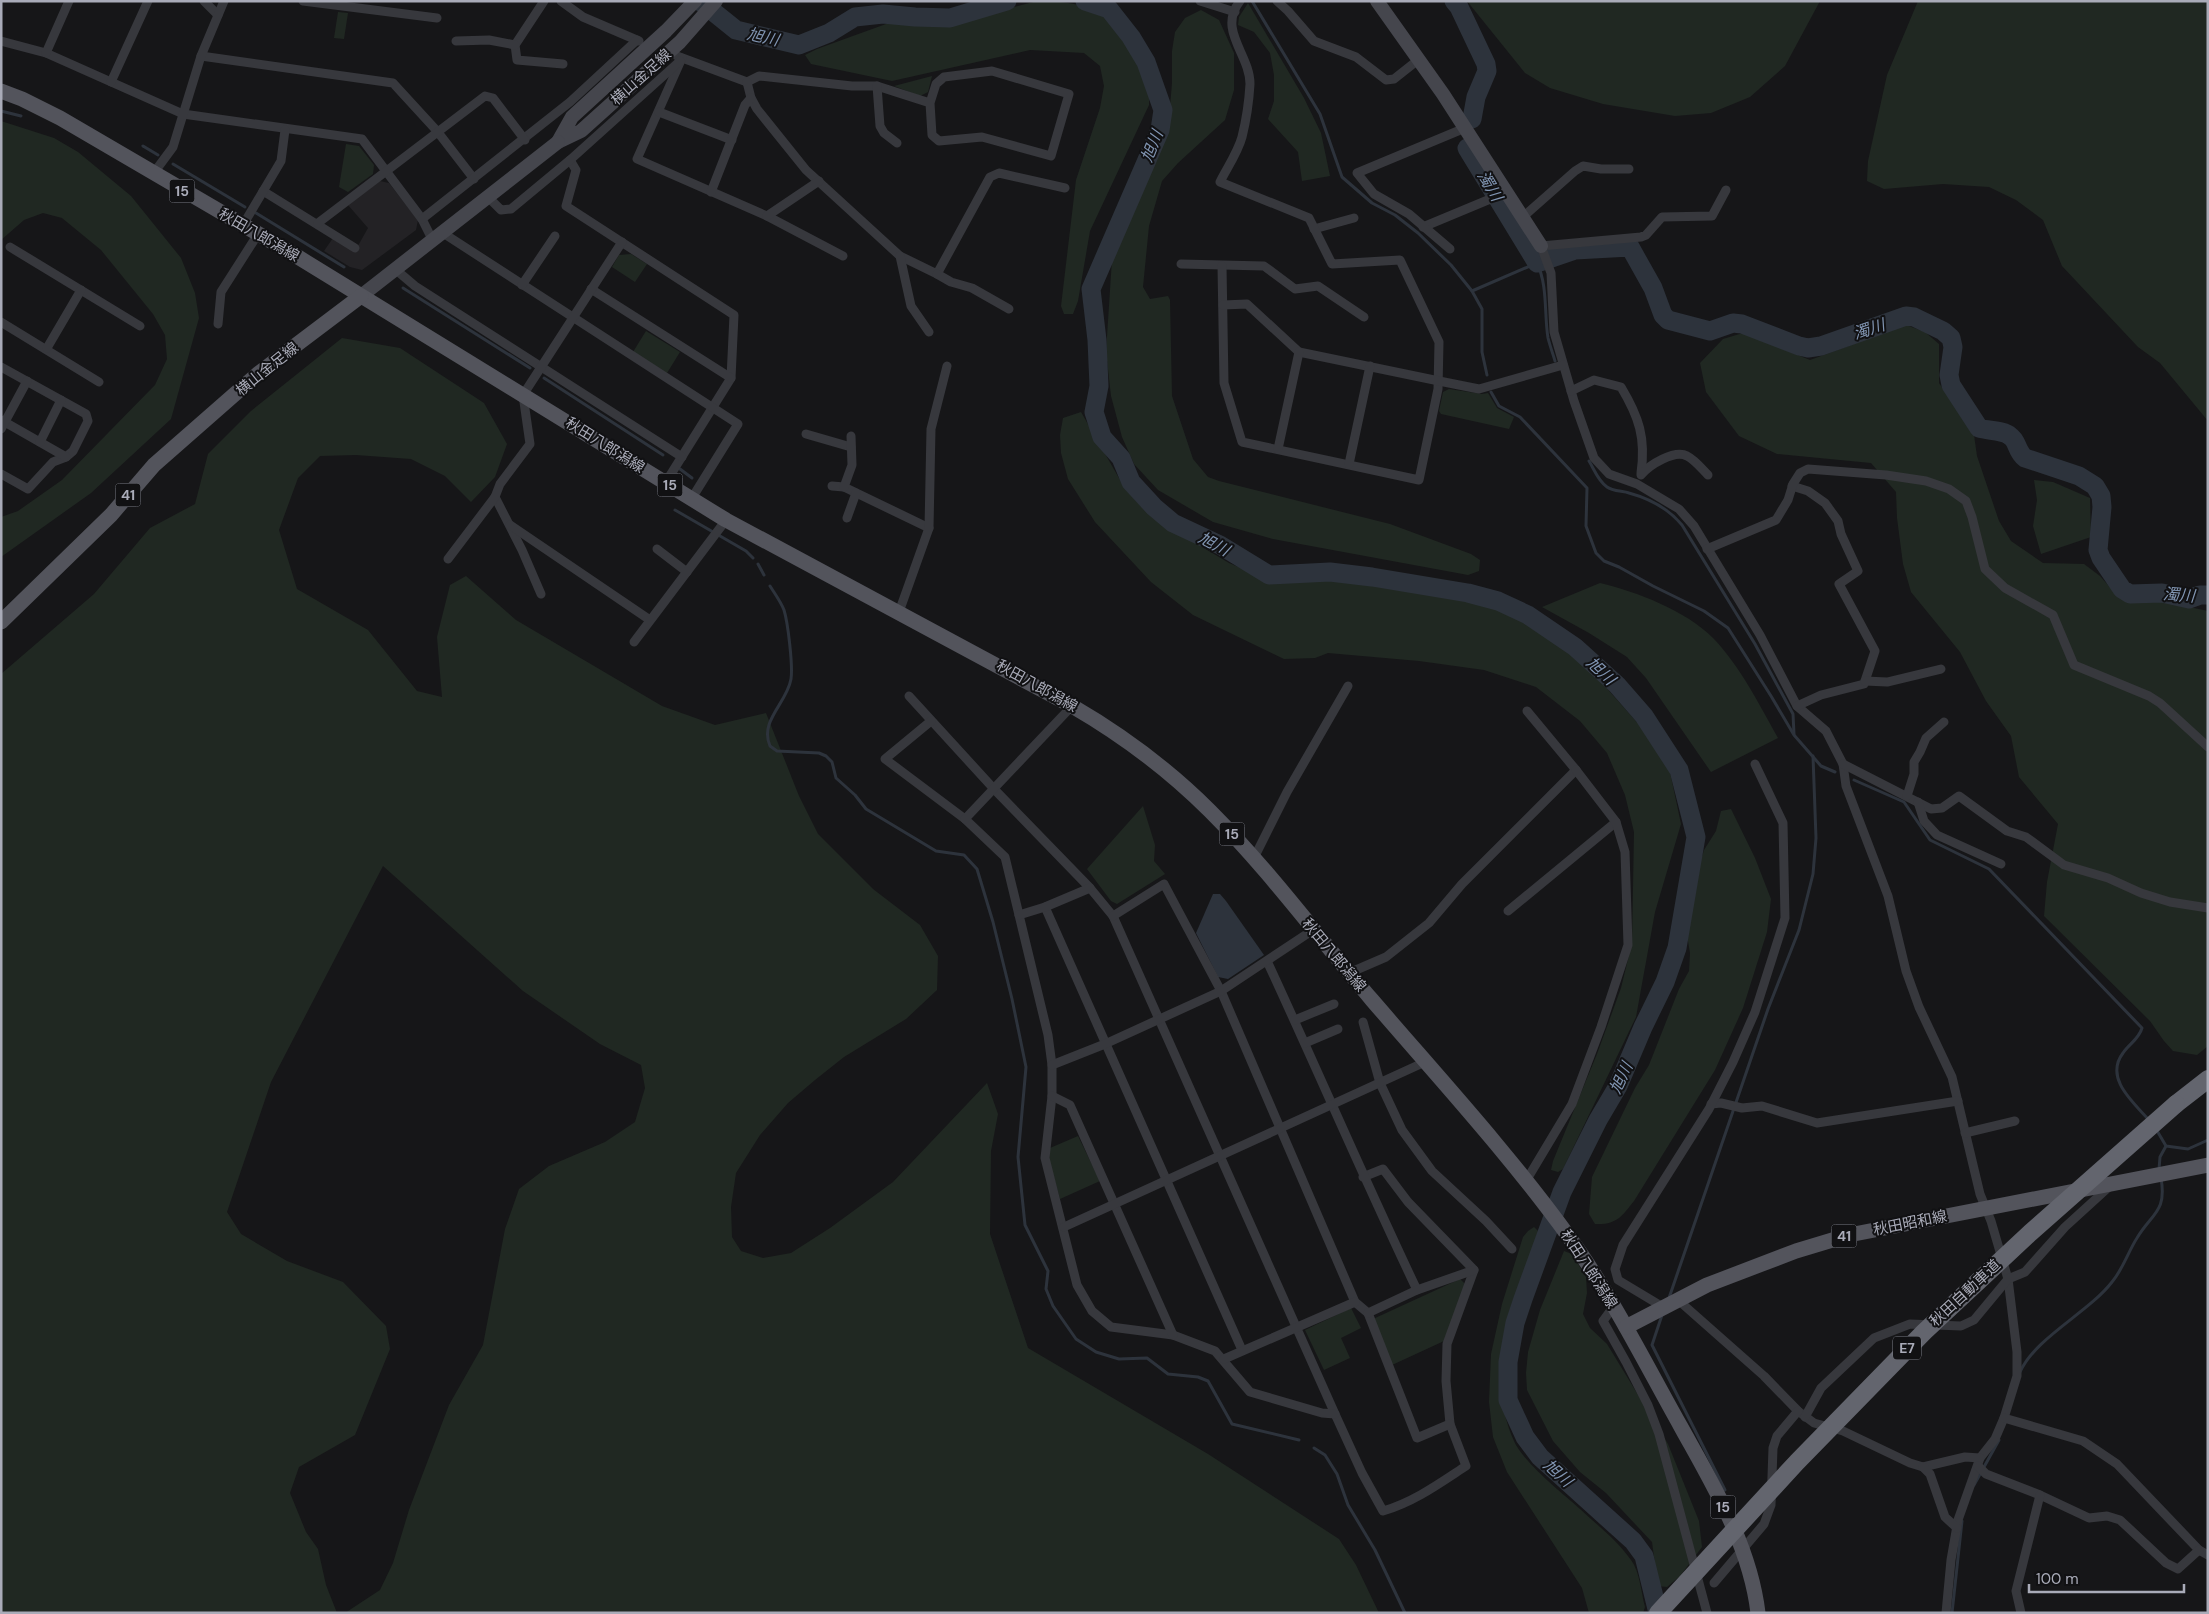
<svg xmlns="http://www.w3.org/2000/svg" width="2209" height="1614" font-family="'DM Sans','Noto Sans JP',sans-serif">
<style>
.built{fill:#232225}
.green{fill:#202822}
.water{fill:#2d333c}
.lines{fill:none;stroke-linecap:round;stroke-linejoin:round}
.stream{stroke:#2d333c;stroke-width:3}
.river{stroke:#2d333c;stroke-width:19}
.street{stroke:#37383d;stroke-width:9}
.secondary{stroke:#45464d;stroke-width:14}
.primary{stroke:#53545c;stroke-width:15}
.highway{stroke:#63656e;stroke-width:18}
.highway-bridge{stroke:#63656e;stroke-width:18}
.labels{text-anchor:middle;dominant-baseline:central;stroke-width:4;stroke-linejoin:round;paint-order:stroke}
.shield{fill:#111113;stroke:#7b7d86;stroke-width:1}
.shield-label{font-size:14px;font-weight:bold;fill:#a9abb8}
.street-label{font-size:15px;fill:#a9abb8;stroke:#111113}
.water-label{font-size:16px;font-style:italic;fill:#8195b2;stroke:#111113}
</style>
<rect width="100%" height="100%" fill="#161618"/>
<!-- built -->
<polygon class="built" points="380,181 389,183 418,220 416,230 362,270 350,267 324,251 333,238 353,251 359,244 368,228 348,205"/>
<!-- green -->
<g class="green">
<path d="M1037 1C1058 1 1085 3 1103 15 1120 26 1141 64 1147 83 1150 89 1149 98 1149 105L1090 231 1078 301 1073 314H1064L1061 306 1076 180 1100 108 1104 86 1100 66 1084 53 1030 50 892 81 811 64 805 55 817 49 886 24 903 21 945 25Z"/>
<polygon points="1467,1 1820,1 1785,66 1750,97 1711,113 1675,116 1603,104 1550,88 1525,73"/>
<polygon points="1918,1 2208,1 2208,421 2160,363 2138,347 2062,266 2043,220 2016,200 1989,187 1943,184 1884,189 1867,181 1868,161 1887,75"/>
<polygon points="1248,3 1304,98 1321,133 1330,176 1302,181 1298,152 1268,119 1274,101 1274,75 1270,53 1254,32 1238,25 1239,17"/>
<polygon points="1201,10 1219,20 1234,53 1234,90 1225,120 1178,163 1162,181 1149,226 1143,287 1150,299 1168,296 1170,300 1172,396 1193,459 1208,477 1219,481 1390,524 1471,554 1480,560 1479,571 1468,575 1273,539 1213,522 1158,490 1134,464 1122,437 1111,396 1106,352 1112,259 1123,229 1168,130 1172,83 1172,51 1175,32 1185,18"/>
<polygon points="338,12 348,13 344,39 334,38"/>
<polygon points="932,76 928,92 920,96 894,86"/>
<polygon points="1,121 54,138 78,152 131,196 181,258 195,293 199,318 171,419 91,493 1,557 1,517 18,511 62,480 155,385 167,359 165,335 153,314 101,250 62,218 43,213 24,220 1,240"/>
<polygon points="346,144 359,146 374,165 373,174 348,192 339,187"/>
<polygon points="631,254 647,264 635,282 612,267 619,255"/>
<polygon points="1906,325 1925,332 1939,344 1939,383 1974,435 1977,456 1999,521 2011,541 2043,563 2084,564 2100,576 2116,594 2132,602 2166,602 2208,611 2208,1046 2197,1055 2173,1051 2164,1041 2150,1021 2044,916 2047,882 2058,824 2019,777 2011,736 1986,701 1960,652 1911,592 1903,564 1897,518 1896,492 1871,463 1777,454 1739,436 1706,392 1700,363 1723,339 1743,333 1810,360"/>
<polygon points="646,331 680,352 667,373 633,352"/>
<polygon points="342,338 400,348 484,403 507,444 495,477 471,502 445,476 411,459 356,455 320,456 298,478 279,530 297,589 368,630 417,691 442,697 437,637 450,585 466,576 516,620 662,706 715,725 766,713 799,796 818,834 873,889 920,925 938,956 937,990 906,1019 844,1057 815,1080 788,1103 760,1135 736,1173 731,1207 732,1237 741,1251 763,1258 791,1253 830,1228 893,1182 987,1083 998,1114 991,1151 990,1234 1028,1348 1208,1454 1339,1539 1356,1565 1379,1613 345,1613 380,1590 393,1563 409,1510 449,1405 483,1345 505,1229 519,1189 549,1166 605,1142 635,1122 645,1088 641,1065 600,1044 523,991 383,866 271,1082 227,1212 241,1234 287,1261 343,1282 386,1326 390,1349 355,1435 299,1467 290,1493 306,1532 318,1549 326,1585 337,1613 1,1613 1,674 94,594 150,528 195,504 208,454 251,411"/>
<polygon points="1449,389 1482,394 1488,393 1497,408 1514,417 1509,429 1441,414 1439,411 1443,392"/>
<polygon points="1081,412 1123,485 1136,501 1172,529 1229,563 1264,578 1350,581 1474,600 1502,607 1568,649 1594,674 1643,729 1670,772 1681,824 1655,912 1636,1017 1563,1169 1558,1172 1551,1170 1553,1161 1597,1054 1621,988 1632,943 1634,832 1625,795 1607,753 1580,721 1536,687 1484,670 1419,661 1328,653 1315,658 1284,659 1193,615 1151,582 1095,522 1068,479 1061,453 1060,435 1063,418"/>
<polygon points="2034,480 2053,482 2090,498 2091,537 2041,554 2033,526 2037,500"/>
<path d="M1600 583C1637 592 1685 610 1713 638 1740 666 1759 704 1778 738L1711 772 1646 678 1627 657 1589 633 1542 607Z"/>
<polygon points="1143,806 1155,845 1154,861 1165,874 1117,904 1111,901 1087,869"/>
<path d="M1731 809 1755 858 1771 899 1767 932 1743 1008 1715 1070 1634 1201C1622 1216 1617 1225 1595 1224L1589 1214 1592 1177 1635 1088 1649 1065 1679 989 1689 971 1690 953 1686 929 1695 879 1704 850 1716 831 1721 811Z"/>
<polygon points="1078,1136 1100,1181 1060,1199 1049,1160 1050,1148"/>
<path d="M1534 1227 1538 1231C1518 1296 1483 1374 1514 1441 1523 1462 1562 1493 1580 1509 1597 1525 1618 1541 1631 1560 1640 1572 1641 1592 1645 1607L1643 1613H1589L1582 1588 1507 1472 1493 1437 1489 1402 1491 1354 1502 1304 1523 1237 1528 1231Z"/>
<polygon points="1564,1251 1572,1254 1586,1277 1587,1293 1583,1314 1590,1328 1607,1344 1668,1444 1699,1521 1702,1547 1680,1576 1667,1587 1658,1586 1652,1542 1606,1493 1580,1472 1553,1441 1527,1390 1526,1373 1528,1352 1540,1310"/>
<polygon points="1460,1279 1466,1285 1444,1341 1392,1365 1373,1319"/>
<polygon points="1351,1308 1361,1328 1341,1338 1350,1358 1324,1370 1305,1330"/>
</g>
<!-- water -->
<polygon class="water" points="1213,894 1220,894 1226,901 1264,955 1228,979 1218,977 1196,933"/>
<g class="lines">
<!-- stream -->
<g class="stream">
<polyline points="1252,1 1320,114 1342,177 1372,203 1395,215 1418,233 1451,265 1472,291 1482,309 1482,352 1487,375"/>
<polyline points="1,111 21,116"/>
<polyline points="143,146 158,155"/>
<polyline points="173,164 245,207"/>
<polyline points="256,213 344,267"/>
<polyline points="403,288 530,368"/>
<path d="M1472 291 1537 263C1548 286 1544 314 1548 338 1550 346 1553 354 1555 361"/>
<polyline points="544,378 663,455"/>
<polyline points="1491,392 1499,406 1520,417 1587,488 1586,526 1596,553 1604,561 1619,567 1653,586 1704,611 1728,628 1771,696 1794,735 1821,766 1835,772"/>
<path d="M1589 461C1594 469 1598 481 1607 487 1612 491 1623 491 1629 493 1651 499 1668 508 1682 525L1755 644 1793 714 1794 734"/>
<polyline points="680,469 692,478"/>
<polyline points="675,510 746,551 753,558"/>
<polyline points="758,564 764,575"/>
<path d="M770 586C775 594 781 602 784 610 788 623 793 666 791 679 787 703 759 721 770 746L777 751 819 753 826 756 832 762 836 778 855 795 866 809 936 851 964 855 977 869 993 922 1012 999 1026 1067 1018 1157 1025 1225 1048 1271 1046 1289 1053 1306 1076 1339 1096 1352 1119 1359 1147 1358 1168 1374 1198 1377 1208 1381 1232 1424 1299 1440"/>
<path d="M1854 780 1904 802 1930 840 1989 869 2142 1028C2139 1039 2129 1044 2123 1053 2104 1078 2133 1102 2149 1120"/>
<polyline points="2156,1129 2166,1146 2188,1149 2208,1140"/>
<polyline points="2159,1169 2160,1157 2166,1146"/>
<polyline points="1669,1298 1768,1009 1799,930 1813,874 1816,838 1813,756"/>
<polyline points="1662,1315 1652,1345 1725,1490"/>
<path d="M2020 1372C2036 1337 2088 1313 2112 1282 2123 1269 2128 1252 2137 1238 2152 1213 2167 1212 2161 1178"/>
<polyline points="1314,1448 1325,1455 1337,1474 1348,1505 1375,1550 1405,1613"/>
<polyline points="1974,1485 1999,1440"/>
<polyline points="1952,1613 1962,1521"/>
</g>
<!-- river -->
<g class="river">
<polyline points="700,1 736,30 799,45 829,33 855,17 883,14 915,17 950,18 1007,1"/>
<polyline points="1085,1 1109,9 1131,37 1146,62 1163,110 1160,130 1091,289 1097,340 1099,386 1094,412 1102,437 1121,458 1131,482 1154,507 1173,523 1220,545 1269,575 1330,572 1372,577 1468,593 1498,601 1528,615 1575,647 1617,685 1644,716 1679,770 1696,837 1677,948 1665,982 1643,1027 1618,1086 1598,1120 1562,1192 1523,1299 1515,1323 1508,1362 1508,1400 1525,1437 1540,1457 1633,1541 1644,1556 1658,1613"/>
<polyline points="1454,1 1459,7 1486,64 1487,71 1476,97 1472,119"/>
<path d="M1467 148 1537 263 1575 250 1630 247 1653 288 1663 315 1668 320 1710 331 1733 323 1742 324 1799 346 1808 348 1821 346 1906 316 1914 317 1943 331 1951 338 1953 347 1949 375 1951 385 1979 428C1988 431 2003 430 2010 436 2018 441 2016 451 2025 458L2079 476 2095 486 2101 496 2102 507 2098 550 2101 558 2122 589 2130 594 2162 593 2189 599 2200 595H2208"/>
</g>
<!-- street -->
<g class="street">
<polyline points="204,1 218,15"/>
<polyline points="303,1 437,18"/>
<polyline points="544,1 515,45 517,60 563,64"/>
<polyline points="561,1 583,17 639,41"/>
<polyline points="1200,1 1235,12"/>
<polyline points="1277,1 1288,11 1314,41 1356,57 1386,80 1394,79 1418,60"/>
<polyline points="1,41 46,53 183,114 362,139 422,219 433,241"/>
<polyline points="456,41 489,40 515,45"/>
<polyline points="46,53 69,1"/>
<polyline points="201,56 393,83 437,131 474,179"/>
<polyline points="677,56 747,82 759,76 852,86 877,86 930,103 932,135 939,141 982,137 1051,156 1069,94 992,71 944,77 936,84 930,103"/>
<polyline points="682,58 637,159 767,216 843,256"/>
<polyline points="111,82 148,1"/>
<polyline points="747,82 751,98 757,109 806,170 876,234 900,256 937,274 990,177 999,173 1065,188"/>
<polyline points="877,86 880,126 884,133 897,143"/>
<polyline points="659,112 732,140"/>
<polyline points="570,160 576,170 566,206 734,315 731,378 666,482"/>
<polyline points="153,174 173,147 201,56 224,1"/>
<polyline points="1726,190 1712,216 1662,217 1646,235 1641,237 1541,246 1551,273 1554,332 1574,401 1594,458 1609,474 1637,484 1679,509 1694,526 1760,635 1797,706 1826,731 1843,764 1846,786 1888,896 1906,971 1919,1007 1952,1077 1980,1194 1991,1221 2008,1279 2017,1352 2017,1376 2004,1418 1995,1439 1980,1458 1958,1520 1951,1560 1946,1613"/>
<polyline points="263,191 355,248"/>
<polyline points="711,192 745,105 751,98"/>
<polyline points="488,197 501,210 511,209 570,160 680,61"/>
<polyline points="767,216 819,181"/>
<polyline points="1523,217 1575,171 1583,166 1601,169 1629,169"/>
<polyline points="422,219 570,102 637,40"/>
<polyline points="318,223 485,96 493,98 525,140"/>
<polyline points="243,225 281,161 285,130"/>
<polyline points="1423,227 1507,192"/>
<polyline points="1314,229 1354,218"/>
<polyline points="443,233 738,424 692,498"/>
<polyline points="10,247 140,326"/>
<polyline points="1450,249 1409,214 1374,194 1357,173 1465,128"/>
<polyline points="900,256 911,306 929,332"/>
<polyline points="1181,264 1264,266 1295,289 1318,286 1364,317"/>
<path d="M1222 266 1224 383 1242 442 1419 480 1438 389 1439 342 1400 260 1332 264 1309 218 1220 182C1227 168 1238 152 1242 137 1246 121 1249 101 1250 84 1250 54 1217 30 1240 1"/>
<polyline points="395,269 415,286 682,457"/>
<polyline points="937,274 951,282 972,288 1009,309"/>
<polyline points="522,285 555,236"/>
<polyline points="591,289 731,378"/>
<polyline points="1223,305 1247,304 1299,352 1439,381 1479,389 1563,365"/>
<polyline points="1,322 99,382"/>
<polyline points="218,324 221,292 258,234"/>
<polyline points="47,348 81,290"/>
<polyline points="1,367 86,414 88,421 73,451 66,457 53,462 28,489 1,474"/>
<path d="M1571 391 1594 380 1621 387C1639 417 1646 438 1641 473"/>
<polyline points="1,420 66,457"/>
<polyline points="1,429 27,381"/>
<polyline points="806,434 851,447"/>
<polyline points="40,442 61,400"/>
<polyline points="1278,449 1299,352"/>
<polyline points="1349,464 1370,366"/>
<path d="M1641 475C1649 465 1675 449 1687 456 1695 460 1702 469 1708 475"/>
<polyline points="832,486 844,487 929,528"/>
<polyline points="1792,486 1808,491 1825,503 1838,521 1841,534 1858,571 1839,584 1875,651 1864,684 1821,695 1797,706"/>
<polyline points="844,487 852,465 851,436"/>
<polyline points="495,497 522,550 541,594"/>
<polyline points="847,518 856,493"/>
<polyline points="510,525 650,620"/>
<polyline points="657,549 687,572"/>
<polyline points="1707,549 1776,520 1788,500 1793,484 1800,473 1808,469 1886,475 1926,481 1949,489 1966,501 1972,517 1985,569 2005,588 2053,615 2074,665 2149,696 2160,703 2208,747"/>
<polyline points="448,559 495,497 500,484 530,444 523,395 622,242"/>
<polyline points="899,612 929,528 931,429 947,366"/>
<polyline points="634,642 726,520"/>
<polyline points="1865,681 1887,682 1941,669"/>
<path d="M909 696 994 789 1090 888 1113 916 1335 1414 1362 1473 1383 1511C1414 1502 1440 1483 1466 1466L1450 1424 1446 1381 1447 1344 1474 1270 1408 1202 1383 1169 1363 1177"/>
<polyline points="931,721 885,759 965,819 1005,857 1048,1035 1052,1065 1052,1096 1045,1158 1077,1285 1092,1311 1111,1327 1173,1335 1215,1351 1250,1392 1322,1413 1335,1414"/>
<polyline points="1843,764 1931,809 1942,808 1959,796 2007,831 2026,837 2064,865 2108,878 2141,893 2170,902 2208,908"/>
<polyline points="1907,796 1914,774 1914,762 1920,752 1926,738 1944,722"/>
<polyline points="1918,802 1924,821 1937,835 2001,864"/>
<polyline points="965,819 1072,706"/>
<polyline points="1254,858 1287,792 1348,686"/>
<polyline points="1045,907 1242,1350"/>
<polyline points="1508,911 1616,822"/>
<polyline points="1019,915 1045,907 1090,888"/>
<polyline points="1113,916 1164,884 1221,991 1355,1302 1368,1313 1417,1438 1450,1424"/>
<path d="M1267 961C1318 1071 1365 1181 1417 1290"/>
<polyline points="1349,973 1386,957 1429,923 1462,884 1576,770 1527,711"/>
<polyline points="1295,1020 1334,1004"/>
<polyline points="1363,1022 1380,1083 1402,1130 1432,1171 1486,1221 1512,1249"/>
<polyline points="1305,1043 1338,1029"/>
<polyline points="1052,1065 1105,1044 1221,991 1313,930"/>
<polyline points="1052,1096 1070,1105 1173,1335"/>
<polyline points="1711,1104 1721,1103 1742,1108 1762,1106 1817,1123 1958,1101"/>
<polyline points="1965,1133 2015,1121"/>
<polyline points="1526,1181 1572,1104 1601,1027 1628,945 1625,852 1616,822 1576,770"/>
<polyline points="1064,1227 1425,1062"/>
<polyline points="1678,1300 1764,1376 1798,1411 1814,1423 1843,1431 1910,1463 1923,1467 1965,1457 1980,1458"/>
<polyline points="1614,1306 1603,1321 1626,1362 1648,1405 1659,1434 1707,1613"/>
<polyline points="1663,1307 1618,1280 1615,1269 1623,1245 1709,1109 1733,1062 1755,1012 1785,918 1783,823 1755,764"/>
<polyline points="1368,1313 1417,1290 1474,1270"/>
<polyline points="1224,1359 1355,1302"/>
<polyline points="1805,1417 1821,1388 1874,1338 1910,1324 1961,1326 1974,1320 2008,1279 2025,1272 2065,1227 2110,1186"/>
<polyline points="2004,1418 2083,1441 2117,1464 2199,1550 2208,1555"/>
<polyline points="1978,1466 1986,1474 2040,1495 2089,1518 2107,1516 2120,1520 2166,1563 2178,1569 2199,1550"/>
<polyline points="1923,1467 1930,1474 1945,1517 1957,1528"/>
<polyline points="1714,1583 1764,1524 1771,1505 1773,1448 1777,1436 1798,1411"/>
<polyline points="2021,1613 2016,1591 2040,1495"/>
</g>
<!-- secondary -->
<g class="secondary">
<polyline points="695,1 666,31 572,117 558,142 581,131 680,42 716,1"/>
<polyline points="1377,1 1443,94 1541,246"/>
<polyline points="361,296 558,142"/>
</g>
<!-- primary -->
<g class="primary">
<path d="M1 91 22 99 60 118 298 257 726 520 1072 706C1122 735 1169 770 1210 811 1269 870 1318 937 1372 1000 1439 1078 1509 1154 1569 1237 1612 1296 1645 1363 1681 1427 1713 1485 1750 1545 1758 1613"/>
<polyline points="1,622 111,515 154,465 259,373 361,296"/>
<polyline points="1626,1327 1707,1285 1796,1251 1849,1235 2208,1165"/>
</g>
<!-- highway -->
<polyline class="highway" points="2176,1104 2208,1079"/>
<!-- highway-bridge -->
<polyline class="highway-bridge" points="1658,1613 1797,1462 1924,1332 2030,1233 2176,1104"/>
</g>
<g class="labels">
<!-- shield labels -->
<g class="shield">
<rect x="169.5" y="179.5" width="25" height="23" rx="4"/>
<rect x="657.5" y="473.5" width="25" height="23" rx="4"/>
<rect x="115.5" y="483.5" width="25" height="23" rx="4"/>
<rect x="1219.5" y="822.5" width="25" height="23" rx="4"/>
<rect x="1831.5" y="1224.5" width="25" height="23" rx="4"/>
<rect x="1893" y="1336.5" width="28" height="23" rx="4"/>
<rect x="1710.5" y="1495.5" width="25" height="23" rx="4"/>
</g>
<g class="shield-label">
<text x="182" y="191">15</text>
<text x="670" y="485">15</text>
<text x="128" y="495">41</text>
<text x="1232" y="834">15</text>
<text x="1844" y="1236">41</text>
<text x="1907" y="1348">E7</text>
<text x="1723" y="1507">15</text>
</g>
<!-- street labels -->
<g class="street-label">
<text transform="translate(641 77) rotate(-42)">横山金足線</text>
<text transform="translate(259 235) rotate(30)">秋田八郎潟線</text>
<text transform="translate(267 369) rotate(-39)">横山金足線</text>
<text transform="translate(605 445) rotate(32)">秋田八郎潟線</text>
<text transform="translate(1037 686) rotate(29)">秋田八郎潟線</text>
<text transform="translate(1334 955) rotate(50)">秋田八郎潟線</text>
<text transform="translate(1910 1223) rotate(-11)">秋田昭和線</text>
<text transform="translate(1589 1269) rotate(57)">秋田八郎潟線</text>
<text transform="translate(1965 1293) rotate(-43)">秋田自動車道</text>
</g>
<!-- water labels -->
<g class="water-label">
<text transform="translate(763 37) rotate(13)">旭川</text>
<text transform="translate(1152 146) rotate(-68)">旭川</text>
<text transform="translate(1490 186) rotate(59)">濁川</text>
<text transform="translate(1869 329) rotate(-18)">濁川</text>
<text transform="translate(1214 544) rotate(28)">旭川</text>
<text transform="translate(2179 595) rotate(4)">濁川</text>
<text transform="translate(1601 671) rotate(43)">旭川</text>
<text transform="translate(1621 1078) rotate(-65)">旭川</text>
<text transform="translate(1558 1473) rotate(42)">旭川</text>
</g>
</g>
<!-- border -->
<rect width="2209" height="1614" fill="none" stroke="#a9abb8" stroke-width="5"/>
<!-- scale -->
<path d="M2029 1584v8h155v-8" fill="none" stroke="#a9abb8" stroke-width="2.5"/>
<text x="2036" y="1584" font-size="15" fill="#a9abb8" stroke="#111113" stroke-width="4" paint-order="stroke">100 m</text>
</svg>
